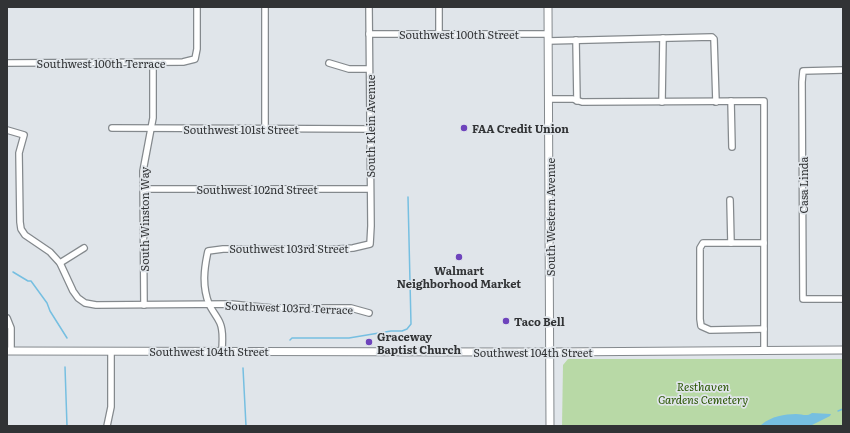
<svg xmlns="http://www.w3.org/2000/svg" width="850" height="433" font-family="Literata,serif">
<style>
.green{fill:#b8d9a6}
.water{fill:#76bfe1}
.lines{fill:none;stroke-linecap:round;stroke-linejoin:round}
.stream{stroke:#76bfe1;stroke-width:1.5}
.minor-casing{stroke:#84898d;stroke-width:8}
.major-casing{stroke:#84898d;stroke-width:9}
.minor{stroke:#fff;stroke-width:5.5}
.major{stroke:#fff;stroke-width:7}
.poi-dot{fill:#6e44bc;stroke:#e0e5ea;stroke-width:1.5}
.labels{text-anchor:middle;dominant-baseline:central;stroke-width:3.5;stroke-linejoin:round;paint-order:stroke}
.street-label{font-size:11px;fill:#313335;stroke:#e0e5ea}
.poi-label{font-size:11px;font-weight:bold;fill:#313335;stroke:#e0e5ea;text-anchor:start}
.park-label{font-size:11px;font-style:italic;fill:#285400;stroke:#e0e5ea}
</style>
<rect width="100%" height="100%" fill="#e0e5ea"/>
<!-- green -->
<polygon class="green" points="568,359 843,359 843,426 562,426 563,365"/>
<!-- water -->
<path class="water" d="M812 413 831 414 830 416 810 426H760C769 417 784 414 796 414 803 414 806 417 812 413Z"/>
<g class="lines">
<!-- stream -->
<g class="stream">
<polyline points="13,272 28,281 31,281 47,303 50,311 67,338"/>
<polyline points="290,340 292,338 349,338 391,331 402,331 407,329 411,324 408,197"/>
<polyline points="65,367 67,426"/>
<polyline points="243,368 246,426"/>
<polyline points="838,411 843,409"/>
</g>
<!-- minor casing -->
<g class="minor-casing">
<g id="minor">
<polyline points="265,7 265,129"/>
<polyline points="369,34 548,34"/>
<polyline points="439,34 439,7"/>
<polyline points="576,40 577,101"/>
<polyline points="548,41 712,37 714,39 716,102"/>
<polyline points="7,63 183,62 195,59 197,49 197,7"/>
<polyline points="329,63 349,69 369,69"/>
<polyline points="843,70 803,71 802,82 803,299 843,299"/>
<polyline points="549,99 573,99 582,102 764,101 764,350"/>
<polyline points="731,101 732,147"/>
<polyline points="662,102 663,38"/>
<polyline points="112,128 370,129"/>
<polyline points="7,130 24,135 19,153 20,222 21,229 25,235 50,252 60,263 73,291 78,298 85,303 96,305 231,304 272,308 351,308 369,313"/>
<polyline points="143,189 370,189"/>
<polyline points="730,200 731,243"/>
<polyline points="764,243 703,243 700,248 700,319 701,326 710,330 764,329"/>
<polyline points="60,263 84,248"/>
<polyline points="144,305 143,171 153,118 153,63"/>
<polyline points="7,318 11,328 11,351"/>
<path d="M222 351C222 342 224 332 220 323 217 316 212 311 209 304 202 286 204 269 208 251L223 249H339L353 248 370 244 371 226 369 7"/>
<polyline points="107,426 111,407 111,351"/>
</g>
</g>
<!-- major casing -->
<g class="major-casing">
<g id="major">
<polyline points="548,7 550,426"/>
<polyline points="7,351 551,352 843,350"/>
</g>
</g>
<!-- minor -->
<use href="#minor" class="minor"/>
<!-- major -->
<use href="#major" class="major"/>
</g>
<!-- markers -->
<g class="poi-dot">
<circle cx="464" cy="128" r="4"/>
<circle cx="459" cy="257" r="4"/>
<circle cx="506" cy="321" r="4"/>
<circle cx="369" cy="342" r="4"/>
</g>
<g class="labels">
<!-- street labels -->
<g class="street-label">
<text x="459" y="34">Southwest 100th Street</text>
<text x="101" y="63">Southwest 100th Terrace</text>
<text transform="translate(370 126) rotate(-90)">South Klein Avenue</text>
<text x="241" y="129">Southwest 101st Street</text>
<text transform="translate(803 185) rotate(-90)">Casa Linda</text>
<text x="257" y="189">Southwest 102nd Street</text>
<text transform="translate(550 217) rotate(-90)">South Western Avenue</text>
<text transform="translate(144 219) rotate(-90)">South Winston Way</text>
<text x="289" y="248">Southwest 103rd Street</text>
<text transform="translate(289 307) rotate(2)">Southwest 103rd Terrace</text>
<text x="209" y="351">Southwest 104th Street</text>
<text x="533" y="352">Southwest 104th Street</text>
</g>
<!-- poi labels -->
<g class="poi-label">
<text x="472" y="128">FAA Credit Union</text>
<text x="459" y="270" text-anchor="middle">Walmart<tspan x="459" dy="13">Neighborhood Market</tspan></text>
<text x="514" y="321">Taco Bell</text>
<text x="377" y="336">Graceway<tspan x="377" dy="13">Baptist Church</tspan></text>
</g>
<!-- park labels -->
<g class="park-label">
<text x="703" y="386">Resthaven<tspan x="703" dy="13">Gardens Cemetery</tspan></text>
</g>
</g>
<!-- border -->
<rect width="850" height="433" fill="none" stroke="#313335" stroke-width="16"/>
</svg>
